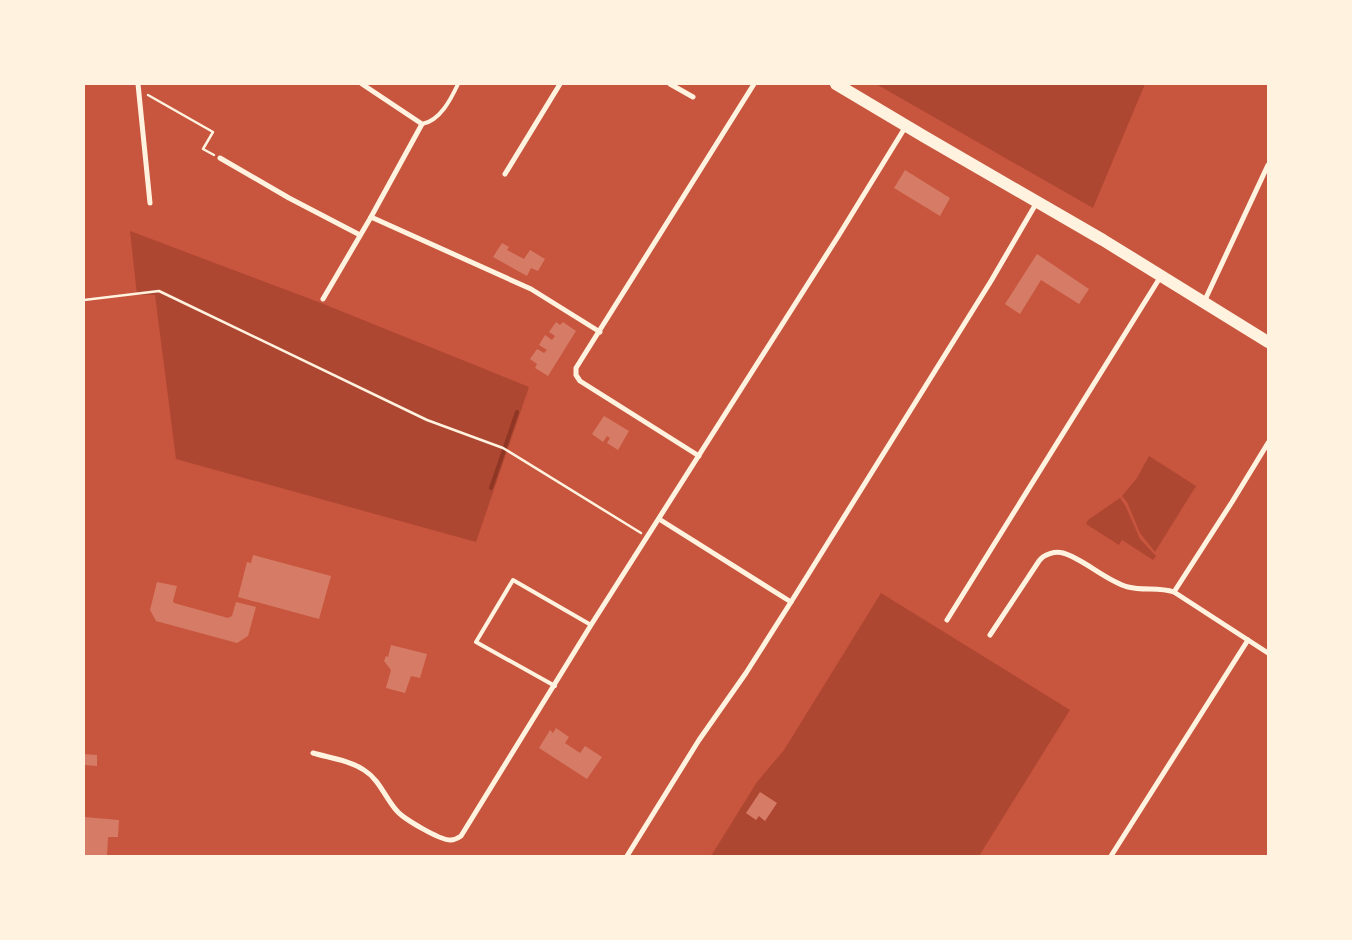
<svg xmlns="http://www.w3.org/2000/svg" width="1352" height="940" font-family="'Nunito Sans',sans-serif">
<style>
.green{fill:#ae4732}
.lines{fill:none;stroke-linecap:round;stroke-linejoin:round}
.stream{stroke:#8f3625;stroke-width:4}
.building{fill:#d67c66}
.path{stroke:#fff3e0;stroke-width:2.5}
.service{stroke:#fff3e0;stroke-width:4}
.minor{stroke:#fff3e0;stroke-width:5}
.primary{stroke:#fff3e0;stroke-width:12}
</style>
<rect width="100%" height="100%" fill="#c8553d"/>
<!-- green -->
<g class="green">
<polygon points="876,84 1145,84 1093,208"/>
<polygon points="130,231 321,303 529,387 476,542 176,459 155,295 137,295"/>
<polygon points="1149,456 1196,486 1155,552 1140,533 1127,502 1122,496 1137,478"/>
<polygon points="1120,498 1126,507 1140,539 1156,556 1153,560 1122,540 1119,545 1086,524 1088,520"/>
<polygon points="881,593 1070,710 979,856 711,856 757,782 784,750"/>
</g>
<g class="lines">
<!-- stream -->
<polyline class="stream" points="491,488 517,412"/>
</g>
<!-- building -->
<g class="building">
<polygon points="905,170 950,198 940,216 894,188"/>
<polygon points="502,243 509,247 507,250 524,259 530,250 545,259 538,271 531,268 527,276 493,257"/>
<polygon points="1037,254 1089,289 1079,304 1041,280 1020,314 1005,304"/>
<polygon points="556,322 560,325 563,322 576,331 548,376 535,368 537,364 530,359 537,349 544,353 547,350 539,345 545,335 552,340 555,336 549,332"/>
<polygon points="604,416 629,431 618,450 607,443 610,438 607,436 603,442 592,434"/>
<polygon points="253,555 331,576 319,619 238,597 247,562 251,563"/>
<polygon points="157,582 177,586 173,601 174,603 228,618 232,616 236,602 256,607 248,636 237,643 156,621 150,610"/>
<polygon points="391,645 427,654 420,678 411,676 405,693 386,688 391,670 384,661 386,656 388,657"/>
<polygon points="556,728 569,737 565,743 580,753 585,746 602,757 587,779 539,748 550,730 553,733"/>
<polygon points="84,754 97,755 97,766 84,765"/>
<polygon points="760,792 777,803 765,821 759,816 756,820 746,813"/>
<polygon points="84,817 119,820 118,837 108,837 107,856 84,856"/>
</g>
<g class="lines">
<!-- path -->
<g class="path">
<polyline points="148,95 213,132 203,149 214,155"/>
<polyline points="84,300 159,291 427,420 503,448 641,533"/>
</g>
<!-- service -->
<g class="service">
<path d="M422 124C440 121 451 99 458 84"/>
<polyline points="555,686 476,642 513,580 591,625"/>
</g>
<!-- minor -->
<g class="minor">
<polyline points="138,84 150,203"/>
<polyline points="670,84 693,97"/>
<polyline points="220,158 289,198 360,235"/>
<polyline points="505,174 560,84"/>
<polyline points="371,217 531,289 600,332"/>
<polyline points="323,299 371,217 422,124 362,84"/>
<polyline points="1204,302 1268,165"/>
<polyline points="1268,443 1232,502 1174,592 1268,653"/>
<polyline points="699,456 580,381 576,375 576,368 754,84"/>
<polyline points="659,519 791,602"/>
<polyline points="947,620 1161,276"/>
<path d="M990 635 1039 561C1044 554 1055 551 1063 553 1084 559 1106 581 1128 587 1143 591 1159 587 1174 592"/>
<path d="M313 753C330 758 349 760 364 770 380 780 385 798 397 811 404 819 441 841 451 840 454 840 458 838 461 836L591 625 839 235 906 126"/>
<polyline points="627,856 699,740 746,673 791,602 991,281 1037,202"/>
<polyline points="1111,856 1248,640"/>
</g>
<!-- primary -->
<polyline class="primary" points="836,84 925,137 1103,240 1268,342"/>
</g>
<!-- border -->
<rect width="1352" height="940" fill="none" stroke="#fff3e0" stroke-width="170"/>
</svg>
